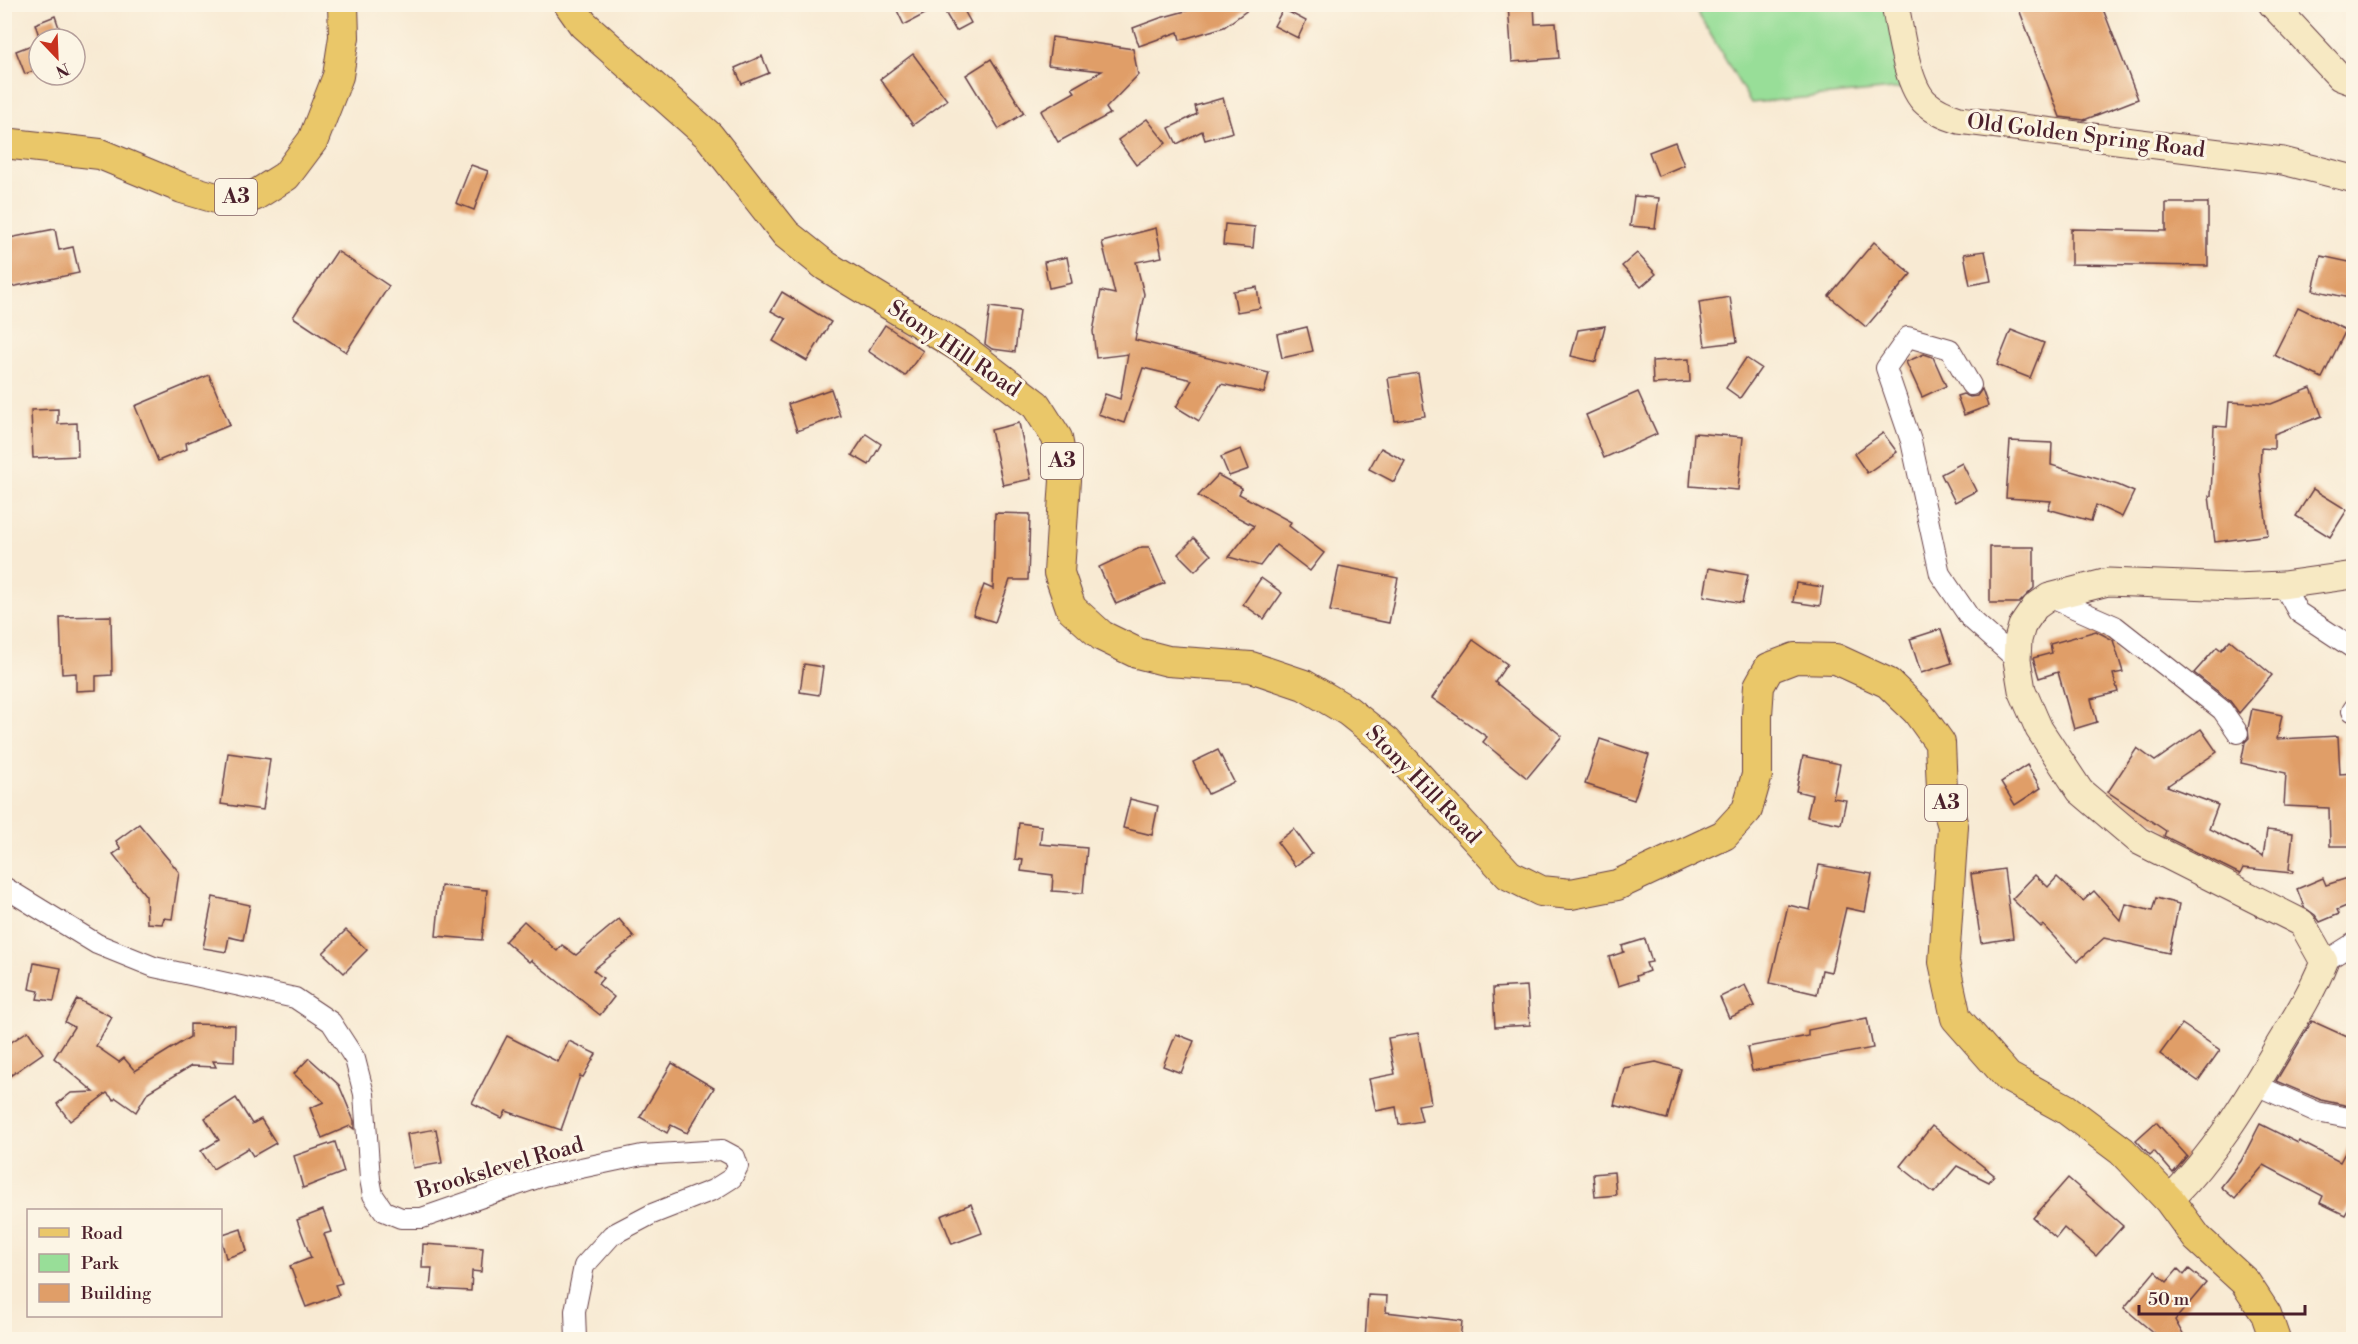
<svg xmlns="http://www.w3.org/2000/svg" width="2358" height="1344" font-family="'Libre Bodoni',serif">
<style>
.green{fill:#98de98;stroke:#717e62;stroke-width:1.5}
.building{fill:#e09e68}
.lines{fill:none;stroke-linecap:round;stroke-linejoin:round}
.street-casing{stroke:#643d44;stroke-width:22}
.secondary-casing{stroke:#643d44;stroke-width:29}
.primary-casing{stroke:#643d44;stroke-width:32}
.street{stroke:#fff;stroke-width:20}
.secondary{stroke:#f7e9c3;stroke-width:27}
.primary{stroke:#eac769;stroke-width:30}
.labels{text-anchor:middle;dominant-baseline:central;stroke-width:6;stroke-linejoin:round;paint-order:stroke}
.shield{fill:#fcf5e5;stroke:#7f5f63;stroke-width:1.5}
.shield-label{font-size:21px;font-weight:bold;fill:#4a1f2b}
.street-label{font-size:22px;fill:#4a1f2b;stroke:#fcf5e5}
</style>
<rect width="100%" height="100%" fill="#fcf5e5"/>
<filter id="ink" filterUnits="userSpaceOnUse"><feTurbulence type="fractalNoise" baseFrequency=".0167" numOctaves="2"/><feDisplacementMap in="SourceGraphic" scale="12" xChannelSelector="R" yChannelSelector="G"/><feConvolveMatrix kernelMatrix="1 2 1 2 8 2 1 2 1" color-interpolation-filters="sRGB"/></filter>
<filter id="wash" filterUnits="userSpaceOnUse"><feTurbulence type="fractalNoise" baseFrequency=".008" numOctaves="4" result="noise"/><feDisplacementMap in="SourceGraphic" scale="24" xChannelSelector="R" yChannelSelector="G"/><feGaussianBlur stdDeviation="1.35" result="paint"/><feColorMatrix in="noise" values="0 0 0 0 0 0 0 0 0 0 0 0 0 0 0 0 0 1.4 0 .05"/><feComposite in="paint" operator="in"/></filter>
<g filter="url(#wash)">
<rect width="100%" height="100%" fill="#f8ead3"/>
<!-- green -->
<polygon class="green" points="1693,5 1895,5 1913,87 1751,103"/>
<g id="blocks">
<!-- building -->
<g class="building">
<polygon points="894,4 944,4 904,25"/>
<polygon points="1211,4 1256,4 1224,27 1180,40 1178,32 1139,46 1133,28 1160,18"/>
<polygon points="1508,4 1534,4 1535,24 1556,23 1559,58 1512,62"/>
<polygon points="2017,4 2101,4 2138,99 2084,120 2060,117"/>
<polygon points="961,5 971,23 956,31 946,14"/>
<polygon points="1283,9 1306,21 1298,38 1274,26"/>
<polygon points="55,16 63,39 40,39 35,24"/>
<polygon points="1052,37 1133,49 1138,75 1106,108 1110,114 1058,142 1041,111 1075,92 1072,88 1102,71 1048,65"/>
<polygon points="39,42 39,69 25,74 16,51"/>
<polygon points="913,54 947,100 913,125 880,79"/>
<polygon points="762,56 769,73 742,84 735,68"/>
<polygon points="991,59 1024,113 999,129 966,75"/>
<polygon points="1223,98 1233,132 1205,140 1202,131 1177,144 1169,128 1197,114 1195,106"/>
<polygon points="1147,119 1166,143 1136,165 1118,140"/>
<polygon points="1675,142 1684,165 1658,176 1649,152"/>
<polygon points="471,165 488,171 474,210 456,203"/>
<polygon points="1634,196 1659,198 1655,228 1630,226"/>
<polygon points="2166,203 2208,203 2208,266 2071,264 2071,229 2166,231"/>
<polygon points="1225,224 1255,227 1253,248 1223,245"/>
<polygon points="1156,228 1162,257 1136,262 1144,294 1135,340 1269,373 1264,393 1221,384 1199,421 1176,407 1192,380 1143,368 1124,423 1098,414 1105,394 1120,399 1128,354 1096,358 1093,331 1101,291 1115,294 1102,242"/>
<polygon points="55,229 59,250 73,247 79,273 6,288 4,239"/>
<polygon points="1874,242 1911,274 1866,327 1829,296"/>
<polygon points="337,251 389,286 346,352 293,317"/>
<polygon points="1985,251 1991,281 1970,285 1964,254"/>
<polygon points="1637,253 1656,274 1641,287 1622,266"/>
<polygon points="2321,256 2354,263 2354,299 2313,290"/>
<polygon points="1067,257 1072,283 1049,288 1044,262"/>
<polygon points="1257,287 1260,308 1237,312 1233,291"/>
<polygon points="782,292 831,322 807,361 773,341 786,319 771,311"/>
<polygon points="1730,297 1737,342 1705,346 1699,302"/>
<polygon points="990,307 1020,311 1015,352 992,349 985,344"/>
<polygon points="2298,307 2346,330 2322,378 2274,355"/>
<polygon points="885,325 923,351 905,376 868,351"/>
<polygon points="1605,326 1596,362 1571,356 1578,330"/>
<polygon points="1307,327 1313,351 1282,358 1277,334"/>
<polygon points="2011,330 2044,343 2030,378 1997,365"/>
<polygon points="1924,354 1933,357 1946,386 1922,397 1906,362"/>
<polygon points="1746,358 1761,368 1740,398 1726,388"/>
<polygon points="1689,359 1690,382 1653,384 1652,361"/>
<polygon points="1418,373 1425,416 1395,421 1388,378"/>
<polygon points="209,375 230,425 186,443 187,449 158,461 135,406"/>
<polygon points="2311,388 2322,416 2274,434 2274,449 2261,448 2260,474 2268,535 2215,542 2209,496 2211,496 2214,426 2227,427 2229,402 2271,404"/>
<polygon points="831,389 840,416 797,431 788,404"/>
<polygon points="1982,389 1988,406 1964,415 1957,396 1963,394 1970,397 1977,396"/>
<polygon points="1638,392 1657,434 1604,458 1586,415"/>
<polygon points="58,409 58,424 77,423 78,456 33,458 31,410"/>
<polygon points="1019,423 1031,479 1003,485 991,430"/>
<polygon points="1694,433 1743,437 1738,490 1690,486"/>
<polygon points="1883,433 1897,452 1867,473 1854,454"/>
<polygon points="866,434 881,444 869,465 852,455"/>
<polygon points="2010,441 2052,443 2051,465 2118,485 2134,492 2122,517 2096,505 2091,521 2048,509 2051,501 2006,498"/>
<polygon points="1381,448 1405,461 1394,482 1369,469"/>
<polygon points="1241,449 1249,469 1229,476 1221,457"/>
<polygon points="1962,463 1976,491 1955,502 1941,474"/>
<polygon points="1218,475 1242,488 1239,494 1291,522 1289,526 1324,553 1310,571 1276,545 1260,566 1229,557 1254,526 1198,496"/>
<polygon points="2313,489 2347,510 2330,537 2296,516"/>
<polygon points="995,513 1030,514 1028,580 1010,580 995,622 973,615 984,585 993,589"/>
<polygon points="1194,538 1211,555 1195,571 1178,554"/>
<polygon points="1142,547 1149,547 1165,583 1116,604 1099,567"/>
<polygon points="1990,547 2034,547 2034,588 2019,603 1990,603"/>
<polygon points="1339,566 1398,578 1389,623 1330,611"/>
<polygon points="1709,568 1748,575 1742,603 1704,596"/>
<polygon points="1261,578 1282,593 1264,619 1243,604"/>
<polygon points="1796,583 1823,587 1820,606 1793,602"/>
<polygon points="111,616 112,675 96,676 96,690 76,691 76,673 62,674 60,617"/>
<polygon points="1941,629 1952,663 1921,673 1910,639"/>
<polygon points="2096,631 2113,640 2123,672 2113,674 2118,692 2091,699 2097,722 2074,729 2058,672 2039,678 2033,658 2052,653 2050,644"/>
<polygon points="1473,640 1507,664 1495,682 1562,736 1527,778 1483,742 1487,737 1432,698"/>
<polygon points="2230,640 2272,675 2239,713 2230,701 2194,673 2217,647 2221,650"/>
<polygon points="804,664 823,667 819,695 800,692"/>
<polygon points="2252,709 2282,715 2277,739 2338,736 2340,774 2353,773 2354,800 2348,801 2350,846 2330,846 2329,808 2284,806 2286,773 2241,763 2245,742 2249,738 2248,728"/>
<polygon points="2201,729 2217,752 2167,786 2218,805 2209,829 2263,856 2267,830 2293,833 2289,869 2293,871 2292,873 2243,868 2240,874 2164,836 2166,831 2108,792 2137,748 2155,761"/>
<polygon points="1600,739 1649,755 1634,800 1585,784"/>
<polygon points="1218,750 1234,782 1208,794 1193,762"/>
<polygon points="228,753 270,759 263,810 221,804"/>
<polygon points="1803,756 1840,764 1833,798 1846,800 1841,824 1807,817 1812,795 1796,791"/>
<polygon points="2027,765 2041,788 2015,805 2001,782"/>
<polygon points="1130,799 1158,806 1152,835 1123,828"/>
<polygon points="1019,823 1042,826 1040,844 1087,848 1083,893 1052,891 1053,875 1021,871 1023,860 1015,859"/>
<polygon points="139,824 179,872 172,919 164,918 162,924 147,923 146,896 113,854 121,849 116,841"/>
<polygon points="1294,829 1312,854 1295,866 1277,842"/>
<polygon points="1819,865 1872,874 1865,912 1846,908 1831,972 1822,970 1817,994 1770,983 1788,905 1810,910"/>
<polygon points="2004,869 2013,938 1981,943 1971,874"/>
<polygon points="2035,875 2048,887 2057,877 2083,901 2094,891 2121,921 2126,904 2152,911 2156,898 2179,904 2169,953 2104,938 2077,962 2043,925 2041,927 2012,899"/>
<polygon points="2354,876 2354,903 2337,910 2339,914 2320,922 2315,915 2304,907 2297,889 2323,878 2326,885"/>
<polygon points="441,886 487,890 482,940 436,936"/>
<polygon points="213,897 250,905 243,940 229,937 226,952 203,948"/>
<polygon points="619,919 634,937 593,970 603,978 598,984 614,997 600,1015 531,960 529,962 505,941 524,921 557,951 562,945 576,955"/>
<polygon points="346,930 367,950 344,973 323,953"/>
<polygon points="1645,939 1652,962 1646,963 1649,971 1636,976 1637,980 1618,986 1609,957 1624,952 1622,946"/>
<polygon points="34,963 61,968 54,1001 37,999 39,991 29,989"/>
<polygon points="1745,985 1755,1006 1729,1018 1720,997"/>
<polygon points="1527,986 1530,1025 1495,1027 1493,988"/>
<polygon points="77,999 112,1017 96,1046 119,1062 124,1058 135,1071 190,1037 190,1024 235,1025 234,1062 213,1061 216,1067 191,1066 148,1092 136,1112 116,1098 114,1100 107,1093 70,1121 57,1104 71,1093 94,1092 54,1058 74,1027 65,1022"/>
<polygon points="1867,1018 1873,1048 1752,1071 1747,1047 1808,1036 1808,1030"/>
<polygon points="2312,1021 2354,1040 2354,1107 2321,1100 2276,1081"/>
<polygon points="2182,1024 2220,1050 2198,1081 2160,1054"/>
<polygon points="28,1031 43,1053 4,1080 4,1047"/>
<polygon points="1418,1033 1431,1103 1418,1105 1422,1121 1399,1125 1396,1107 1376,1111 1369,1079 1395,1074 1388,1038"/>
<polygon points="1176,1034 1194,1041 1181,1073 1163,1066"/>
<polygon points="507,1036 558,1062 569,1041 596,1054 583,1077 580,1076 561,1130 506,1111 502,1118 472,1103"/>
<polygon points="309,1058 339,1085 354,1121 354,1129 350,1126 322,1138 310,1108 324,1102 294,1074"/>
<polygon points="1656,1062 1681,1069 1667,1119 1614,1105 1624,1068"/>
<polygon points="672,1063 714,1088 687,1133 671,1125 667,1133 640,1117"/>
<polygon points="236,1098 252,1124 261,1119 276,1143 253,1156 248,1148 213,1169 201,1151 219,1140 205,1118"/>
<polygon points="2156,1122 2187,1156 2173,1173 2154,1151 2150,1155 2136,1140"/>
<polygon points="2260,1124 2298,1143 2299,1141 2340,1162 2354,1136 2354,1199 2345,1215 2320,1203 2323,1196 2264,1165 2235,1199 2221,1187 2241,1161"/>
<polygon points="1932,1126 1994,1175 1989,1182 1957,1166 1934,1193 1900,1166"/>
<polygon points="436,1129 442,1163 413,1168 407,1134"/>
<polygon points="335,1142 344,1172 303,1188 294,1156"/>
<polygon points="1614,1172 1616,1195 1595,1197 1593,1174"/>
<polygon points="2068,1178 2123,1226 2096,1256 2064,1228 2056,1238 2033,1218"/>
<polygon points="971,1204 982,1233 952,1244 941,1216"/>
<polygon points="323,1210 331,1232 324,1234 342,1283 335,1285 339,1295 306,1307 290,1266 311,1258 297,1220"/>
<polygon points="241,1229 247,1251 226,1258 220,1236"/>
<polygon points="423,1244 483,1248 481,1272 472,1271 471,1291 430,1289 432,1268 422,1268"/>
<polygon points="2178,1269 2184,1275 2189,1269 2206,1283 2175,1320 2186,1340 2162,1340 2124,1308 2155,1271 2167,1282"/>
<polygon points="1368,1295 1387,1296 1386,1312 1462,1321 1460,1340 1365,1340"/>
</g>
</g>
</g>
<g filter="url(#ink)">
<use href="#blocks" fill-opacity="0" stroke="#643d44" stroke-width="1.5"/>
<g class="lines">
<!-- street casing -->
<g class="street-casing">
<g id="street">
<polyline points="1971,385 1950,349 1908,337 1886,368 1911,441 1940,574 1970,618 2017,660"/>
<polyline points="2283,585 2298,612 2354,649"/>
<polyline points="2049,597 2115,626 2222,710 2238,733"/>
<polyline points="2352,711 2354,708"/>
<polyline points="4,887 97,944 154,967 295,998 331,1022 355,1059 364,1094 370,1179 373,1195 384,1211 401,1218 422,1218 543,1176 642,1155 722,1150 735,1157 738,1166 732,1178 713,1190 652,1214 612,1235 584,1266 575,1311 576,1340"/>
<polyline points="2324,962 2354,943"/>
<polyline points="2256,1085 2317,1112 2354,1119"/>
</g>
</g>
<!-- secondary casing -->
<g class="secondary-casing">
<g id="secondary">
<path d="M1895 4C1900 30 1907 87 1926 103 1936 112 1947 116 1959 120L2283 161 2354 179"/>
<polyline points="2272,4 2340,77 2354,82"/>
<path d="M2169 1200C2213 1156 2247 1101 2278 1047 2295 1019 2312 992 2324 962L2302 923 2139 841 2080 791 2039 729 2022 690 2017 660 2018 640 2022 626 2035 607 2049 597 2108 582 2236 587 2283 585 2354 575"/>
</g>
</g>
<!-- primary casing -->
<g class="primary-casing">
<g id="primary">
<polyline points="569,4 583,24 709,136 786,234 826,266 963,349 1036,405 1057,438 1065,480 1059,573 1071,608 1102,636 1137,653 1168,661 1251,667 1304,685 1348,711 1387,742 1509,875 1541,891 1571,894 1617,885 1724,835 1747,810 1757,775 1757,715 1759,686 1769,668 1795,658 1836,659 1888,683 1917,711 1940,743 1942,790 1953,826 1944,962 1956,1018 2008,1077 2066,1109 2122,1151 2169,1200 2197,1238 2245,1282 2266,1314 2275,1340"/>
<polyline points="4,143 100,154 182,188 216,198 254,196 286,176 313,140 338,76 344,37 343,4"/>
</g>
</g>
<!-- street -->
<use href="#street" class="street"/>
<!-- secondary -->
<use href="#secondary" class="secondary"/>
<!-- primary -->
<use href="#primary" class="primary"/>
</g>
</g>
<g class="labels">
<!-- shield labels -->
<g class="shield">
<rect x="215" y="179" width="42" height="36" rx="4.5"/>
<rect x="1041" y="443" width="42" height="36" rx="4.5"/>
<rect x="1925" y="785" width="42" height="36" rx="4.5"/>
</g>
<g class="shield-label">
<text x="236" y="197">A3</text>
<text x="1062" y="461">A3</text>
<text x="1946" y="803">A3</text>
</g>
<!-- street labels -->
<g class="street-label">
<text transform="translate(2086 136) rotate(7)">Old Golden Spring Road</text>
<text transform="translate(954 349) rotate(34)">Stony Hill Road</text>
<text transform="translate(1423 785) rotate(46)">Stony Hill Road</text>
<text transform="translate(500 1168) rotate(-16)">Brookslevel Road</text>
</g>
</g>
<!-- margin -->
<rect width="2358" height="1344" fill="none" stroke="#fcf5e5" stroke-width="24"/>
<!-- legend -->
<rect x="27" y="1209" width="195" height="108" fill="#fcf5e5" stroke="#b59f9b" stroke-width="1.5"/>
<rect x="39" y="1228" width="30" height="9" fill="#eac769" stroke="#b59f9b" stroke-width="1.5"/>
<text x="81" y="1239" font-size="18" fill="#4a1f2b">Road</text>
<rect x="39" y="1254" width="30" height="18" fill="#98de98" stroke="#b59f9b" stroke-width="1.5"/>
<text x="81" y="1269" font-size="18" fill="#4a1f2b">Park</text>
<rect x="39" y="1284" width="30" height="18" fill="#e09e68" stroke="#b59f9b" stroke-width="1.5"/>
<text x="81" y="1299" font-size="18" fill="#4a1f2b">Building</text>
<!-- north arrow -->
<g transform="translate(57 57) rotate(157)"><circle r="28" fill="#fcf5e5" stroke="#b59f9b" stroke-width="1.5"/>
<path d="M0-4.5L10 22L0 15L-10 22Z" fill="#c8321e"/>
<text y="-9" font-size="16" font-weight="bold" text-anchor="middle" fill="#4a1f2b">N</text>
</g>
<!-- scale -->
<path d="M2139 1305v9h166v-9" fill="none" stroke="#4a1f2b" stroke-width="3"/>
<text x="2148" y="1305" font-size="18" fill="#4a1f2b" stroke="#fcf5e5" stroke-width="4.5" paint-order="stroke">50 m</text>
</svg>
